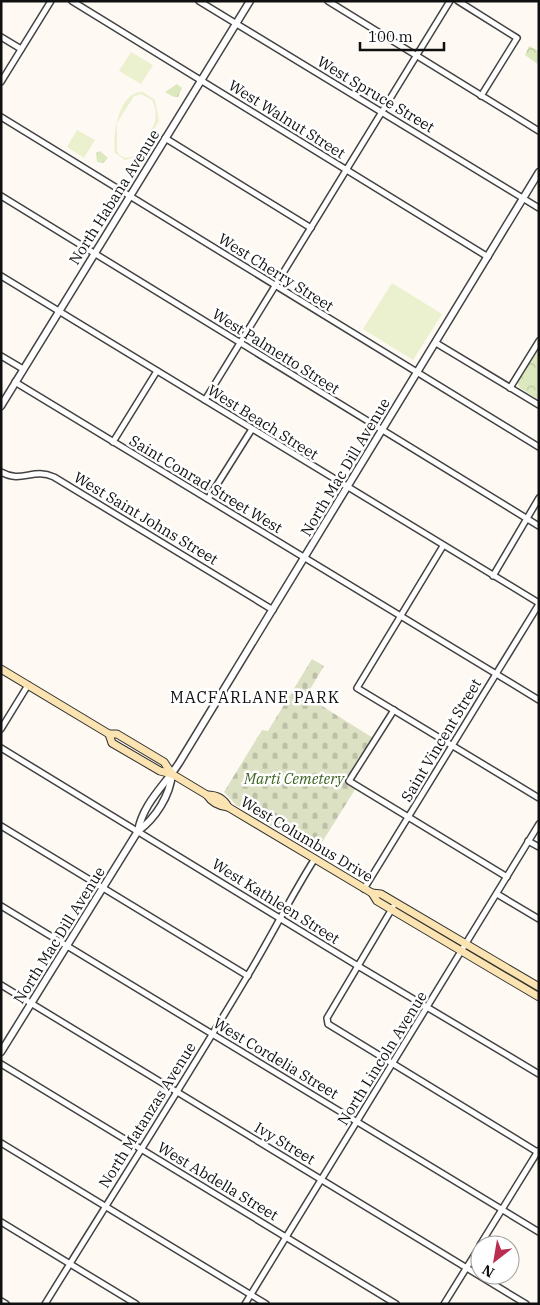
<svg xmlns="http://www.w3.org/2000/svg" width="540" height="1305" font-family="'IBM Plex Serif',serif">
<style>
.cemetery{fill:url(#cemetery-stones)}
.park{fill:url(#park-crowns)}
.pitch{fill:#ebf0ce;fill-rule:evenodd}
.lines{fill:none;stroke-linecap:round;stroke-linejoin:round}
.minor-casing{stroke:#434343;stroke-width:8}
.tertiary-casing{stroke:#434343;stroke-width:9}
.secondary-casing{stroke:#323232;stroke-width:9}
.minor{stroke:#fff;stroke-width:5}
.tertiary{stroke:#fff;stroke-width:6}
.secondary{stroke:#fbe4b1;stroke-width:7}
.labels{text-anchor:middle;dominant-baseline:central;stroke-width:5;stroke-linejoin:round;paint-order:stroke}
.street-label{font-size:15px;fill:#101010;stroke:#fff}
.park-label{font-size:15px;font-style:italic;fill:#3d6522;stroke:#fff}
.neighbourhood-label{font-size:16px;letter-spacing:1px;fill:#101010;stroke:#fff}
</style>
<defs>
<pattern id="cemetery-stones" width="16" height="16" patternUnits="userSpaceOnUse" patternTransform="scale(1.25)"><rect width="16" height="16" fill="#dde1c4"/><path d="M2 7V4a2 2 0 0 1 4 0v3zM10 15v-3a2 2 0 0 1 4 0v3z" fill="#bdc0a7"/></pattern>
<pattern id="park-crowns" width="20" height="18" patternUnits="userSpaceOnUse" patternTransform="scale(1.25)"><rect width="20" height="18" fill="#dce8bd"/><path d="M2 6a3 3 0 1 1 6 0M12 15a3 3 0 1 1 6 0" fill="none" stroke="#bcc6a1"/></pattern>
</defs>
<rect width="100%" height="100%" fill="#fefaf3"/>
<!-- cemetery -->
<polygon class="cemetery" points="312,659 324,666 306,696 373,738 347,782 356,788 316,852 236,805 224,792 262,730 268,731"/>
<!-- park -->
<g class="park">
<polygon points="529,46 539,51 539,65 525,55"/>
<polygon points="177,84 182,88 178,97 174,97 165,92"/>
<polygon points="100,151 108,158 103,163 97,162 96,153"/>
<polygon points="539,347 539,400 520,388 517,382"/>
</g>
<!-- pitch -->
<g class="pitch">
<polygon points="131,52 153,65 141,84 119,71"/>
<path d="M143 92 155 100 159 121 136 157 125 160 115 153C112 135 119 90 143 92ZM141 94 152 100C163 121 147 138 135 155 128 160 120 158 117 151V123L134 96Z"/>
<polygon points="77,130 95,140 84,158 67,147"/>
<polygon points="392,283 442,314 413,360 363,329"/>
</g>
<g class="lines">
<!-- minor casing -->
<g class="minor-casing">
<g id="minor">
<polyline points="72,1 488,257"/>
<polyline points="199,1 539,208"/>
<polyline points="328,1 539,131"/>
<polyline points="458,1 517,38 481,96"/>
<polyline points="1,37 21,49"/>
<polyline points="1,82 51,1"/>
<polyline points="1,117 539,447"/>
<polyline points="165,138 311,228"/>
<polyline points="1,196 539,526"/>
<polyline points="1,276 539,603"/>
<polyline points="436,343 539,405"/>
<polyline points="1,356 23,369"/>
<polyline points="15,382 539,700"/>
<polyline points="510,388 539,341"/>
<polyline points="205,400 450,1"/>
<polyline points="113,442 157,371"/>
<path d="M1 472C22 484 33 467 54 477L273 610"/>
<polyline points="208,499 252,429"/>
<polyline points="443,546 357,688 539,798"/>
<polyline points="493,576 539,498"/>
<polyline points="394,710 349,781 507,877"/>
<polyline points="1,729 28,685"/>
<polyline points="1,748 358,966 539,1074"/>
<polyline points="1,826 248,976"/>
<polyline points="528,841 539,847"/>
<polyline points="364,889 539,604"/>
<polyline points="497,894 539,919"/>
<polyline points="1,906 539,1232"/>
<polyline points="393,907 327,1018 328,1024 539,1153"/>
<polyline points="1,985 526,1304"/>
<polyline points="1,1064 396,1304"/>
<polyline points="1,1143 266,1304"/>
<polyline points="1,1222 136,1304"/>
<polyline points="480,1245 538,1151"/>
<polyline points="1,1301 6,1304"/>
<path d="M45 1304C113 1194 182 1086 248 975 271 937 290 898 314 860"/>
<polyline points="245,1304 539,824"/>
<polyline points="444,1304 480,1246"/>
</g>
</g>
<!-- tertiary casing -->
<g class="tertiary-casing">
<g id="tertiary">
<polyline points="1,406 250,1"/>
<path d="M138 831C143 803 165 785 179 763L539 172"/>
<path d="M1 1052 138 831C156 818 170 795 172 774"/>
</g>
</g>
<!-- secondary casing -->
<g class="secondary-casing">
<g id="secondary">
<polyline points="1,669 109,734 117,734 164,762 172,774"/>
<path d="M109 734 112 743 160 771 172 774 207 795C212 803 219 806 228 807"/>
<path d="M207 795C216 795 224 799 228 807L372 893 381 894 539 987"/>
<polyline points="372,893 377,901 539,997"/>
</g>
</g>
<!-- minor -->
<use href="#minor" class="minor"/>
<!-- tertiary -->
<use href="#tertiary" class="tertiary"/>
<!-- secondary -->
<use href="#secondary" class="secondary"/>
</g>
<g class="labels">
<!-- street labels -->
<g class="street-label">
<text transform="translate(376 94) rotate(31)">West Spruce Street</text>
<text transform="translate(287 119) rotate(32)">West Walnut Street</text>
<text transform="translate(114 197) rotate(-58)">North Habana Avenue</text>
<text transform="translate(276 272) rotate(32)">West Cherry Street</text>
<text transform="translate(276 351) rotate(32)">West Palmetto Street</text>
<text transform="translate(263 422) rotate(32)">West Beach Street</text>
<text transform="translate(345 467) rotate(-59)">North Mac Dill Avenue</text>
<text transform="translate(206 484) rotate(31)">Saint Conrad Street West</text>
<text transform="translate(146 518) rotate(31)">West Saint Johns Street</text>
<text transform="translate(441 740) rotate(-59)">Saint Vincent Street</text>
<text transform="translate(307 839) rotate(31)">West Columbus Drive</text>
<text transform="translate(276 901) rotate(32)">West Kathleen Street</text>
<text transform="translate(59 935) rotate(-58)">North Mac Dill Avenue</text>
<text transform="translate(276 1058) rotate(31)">West Cordelia Street</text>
<text transform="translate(382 1058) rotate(-58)">North Lincoln Avenue</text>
<text transform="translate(147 1115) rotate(-58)">North Matanzas Avenue</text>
<text transform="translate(285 1143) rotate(31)">Ivy Street</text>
<text transform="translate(218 1181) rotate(31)">West Abdella Street</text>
</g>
<!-- park labels -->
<g class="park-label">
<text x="294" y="778">Marti Cemetery</text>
</g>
<!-- neighbourhood labels -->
<g class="neighbourhood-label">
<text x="255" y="697">MACFARLANE PARK</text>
</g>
</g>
<!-- border -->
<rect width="540" height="1305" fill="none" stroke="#101010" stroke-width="5"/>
<!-- north arrow -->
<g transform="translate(495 1260) rotate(211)"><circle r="24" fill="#ffffff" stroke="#9f9f9f"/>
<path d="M0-4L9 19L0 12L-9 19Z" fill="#ba2d50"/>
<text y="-8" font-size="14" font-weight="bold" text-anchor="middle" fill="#101010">N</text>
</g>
<!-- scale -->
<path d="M360 42v8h84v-8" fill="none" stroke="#101010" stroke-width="2.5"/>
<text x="368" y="42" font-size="15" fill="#101010" stroke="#ffffff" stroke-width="4" paint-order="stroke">100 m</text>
</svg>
